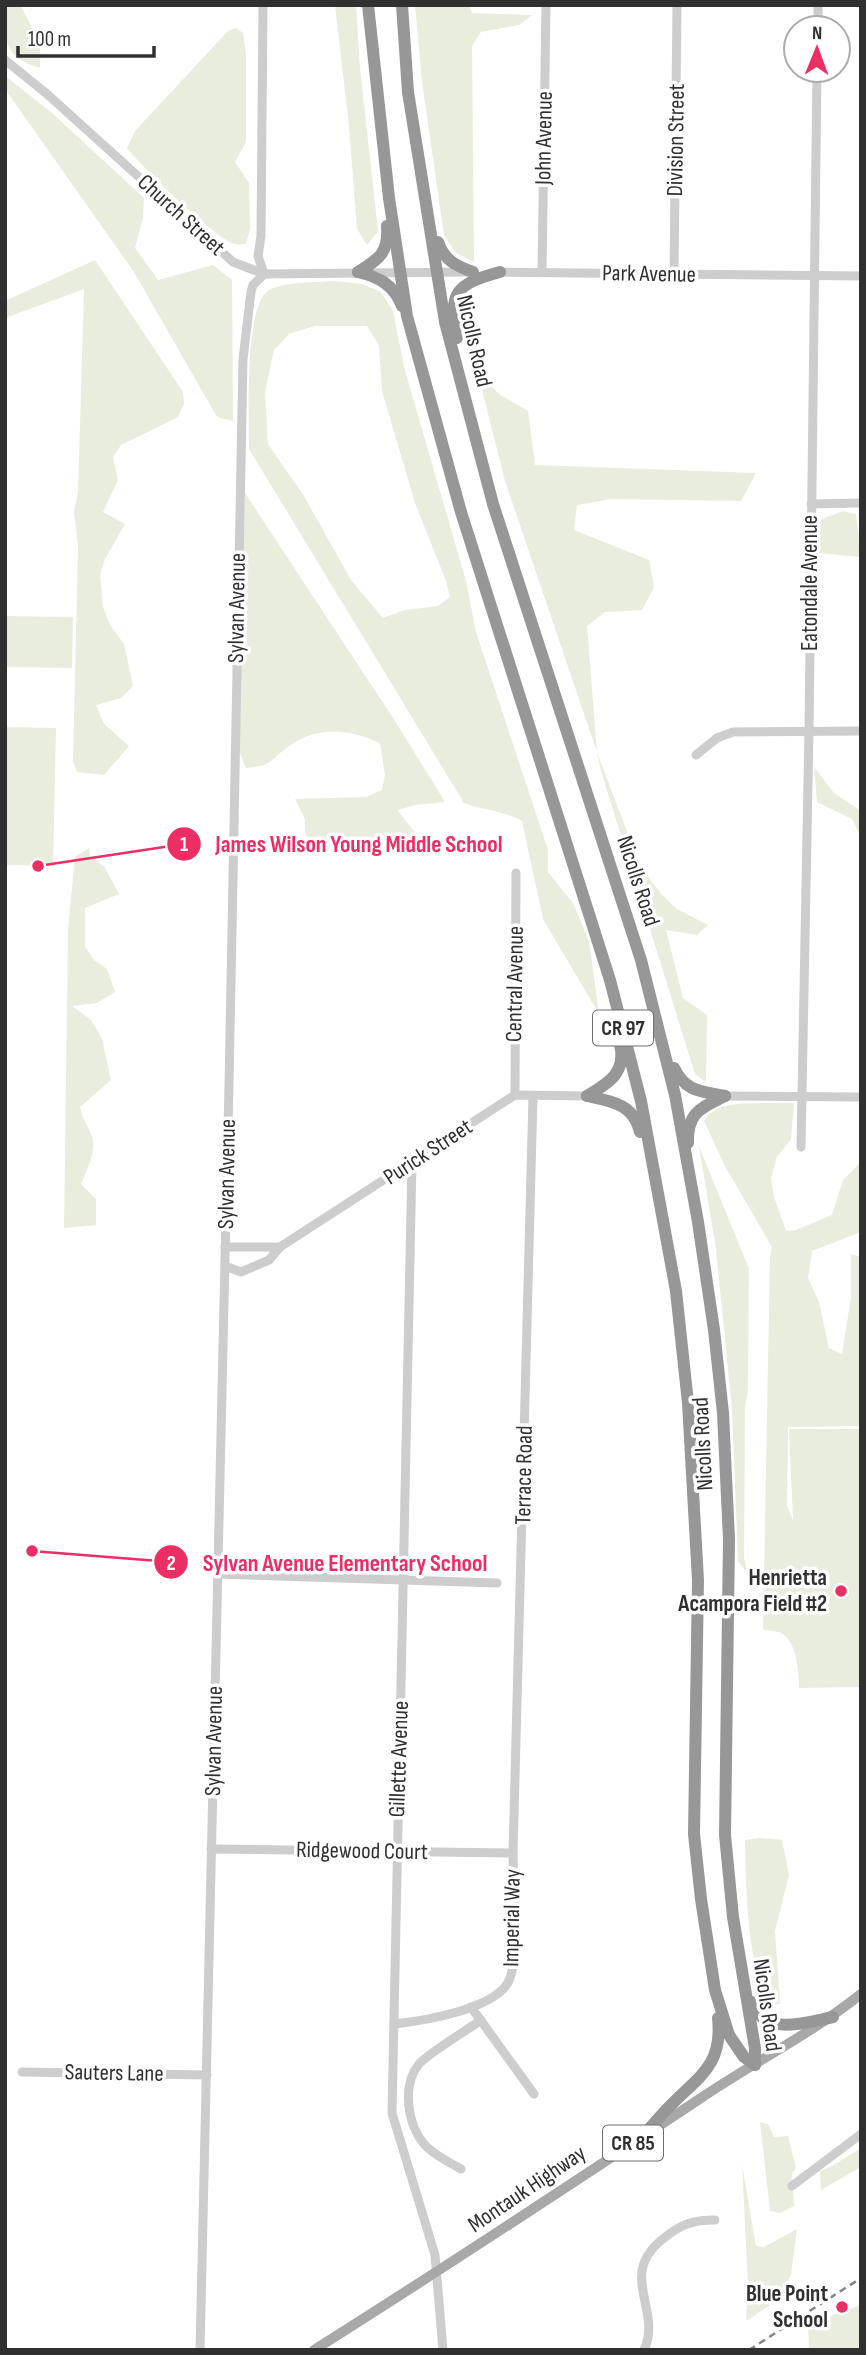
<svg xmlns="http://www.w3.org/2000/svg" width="866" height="2355" font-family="'Sofia Sans Condensed',sans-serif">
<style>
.green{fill:#e9eddd;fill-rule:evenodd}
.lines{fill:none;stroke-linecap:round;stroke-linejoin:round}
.minor{stroke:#cdcdcd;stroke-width:9}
.major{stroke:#a8a8a8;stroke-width:10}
.highway{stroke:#979797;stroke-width:12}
.rail{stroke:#858585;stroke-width:2.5;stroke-dasharray:7 5;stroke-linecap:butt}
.poi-dot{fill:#eb2e63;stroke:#fff;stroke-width:2.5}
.labels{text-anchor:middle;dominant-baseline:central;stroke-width:7;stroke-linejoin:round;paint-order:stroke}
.shield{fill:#fff;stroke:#6e6e6e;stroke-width:2}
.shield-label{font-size:21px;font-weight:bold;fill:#303030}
.street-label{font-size:23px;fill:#303030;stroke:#fff}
.poi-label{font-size:23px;font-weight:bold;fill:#303030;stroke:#fff;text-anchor:end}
.leader{fill:none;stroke:#eb2e63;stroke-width:2.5}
.callout-dot{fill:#eb2e63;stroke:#fff;stroke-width:2.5}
.mark-label{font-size:21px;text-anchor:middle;font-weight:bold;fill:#fff}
.callout-label{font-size:24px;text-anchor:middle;font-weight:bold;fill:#eb2e63;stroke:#fff;stroke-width:7;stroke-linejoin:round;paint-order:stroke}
</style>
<rect width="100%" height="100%" fill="#fff"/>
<!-- green -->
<g class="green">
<path d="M5 5H20L40 42V68C2 57 5 39 5 5Z"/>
<polygon points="335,5 356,5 360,68 378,231 367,245 357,229 349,126"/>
<polygon points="415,5 469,5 472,13 532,15 519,25 481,32 472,46 474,262 456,253 444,235 422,82"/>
<path d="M236 28 243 33 246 54V142L235 162 249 183 250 229 246 244C242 244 238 245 235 244 215 239 142 167 127 148L135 131 228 31Z"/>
<polygon points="5,76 52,113 144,198 143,218 135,248 158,280 213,265 232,280 233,421 217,417 134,272 5,89"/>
<polygon points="95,260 183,392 184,403 178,417 121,445 113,457 118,480 103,512 125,524 105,559 100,575 103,607 110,625 124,644 133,686 121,698 96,705 104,724 129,746 104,775 77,772 73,762 78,546 74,512 78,492 84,289 5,318 5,301"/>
<path d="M334 281 362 284 381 292 393 311 404 367 466 581 476 632 548 850V872L573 903 589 941 599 1014 543 919 522 821C502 810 485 811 464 803L249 449C249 421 244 304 269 290 288 281 314 283 334 281ZM315 326H367L379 346 382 391 415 503 446 581 450 597 438 606 405 610 383 618 351 580 304 496 268 444 265 392 274 350 289 334Z"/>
<polygon points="477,370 499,394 528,411 535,465 756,473 741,501 611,499 577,505 574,530 649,560 654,587 642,610 605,612 587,626 597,752 640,866 662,895 677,909 708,925 697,935 666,930 683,998 707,1015 706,1082 695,1074 601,771 597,752 505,481"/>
<path d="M245 493 397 724 445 802 416 805 397 810 422 841 378 848 309 841 305 832V819L295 799 366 797 382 790 385 775 380 743C349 729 317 725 288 747 267 762 274 765 246 768L239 751Z"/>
<polygon points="843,511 856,514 861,557 817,553 818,528 822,519"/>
<polygon points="5,616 73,617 72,668 5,667"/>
<polygon points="5,727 56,728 53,866 5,865"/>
<polygon points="814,767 834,793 861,811 861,837 852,819 817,802"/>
<path d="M89 848 90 857 104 866 119 894 85 908V947L94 960 107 969 115 992 97 1003 72 1006 91 1020 102 1039 111 1080 80 1107C82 1118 87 1124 91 1134 98 1149 87 1170 81 1184L96 1199V1225L64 1228 68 929 75 857Z"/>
<path d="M764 1103H794L791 1139 777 1157 771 1178 774 1197 786 1231 796 1230 832 1215 843 1180 861 1162V1232L812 1251 808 1278 819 1302 829 1348 842 1354 851 1297V1254L861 1257V1426L788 1427 787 1506 793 1520 789 1429H861V1687L799 1688C799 1673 797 1641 781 1633 777 1631 768 1631 763 1629L770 1256 772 1247 725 1166 704 1121C716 1101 743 1104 764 1103Z"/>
<polygon points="699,1146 749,1269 748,1391 745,1407 744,1558 748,1574 738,1561 732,1410 716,1249"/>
<path d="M761 1838 782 1840 789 1875 775 1931 780 2004 768 2005C747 1959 746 1891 745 1840Z"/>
<polygon points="760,2122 768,2124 774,2137 788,2136 796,2168 792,2174 794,2206 780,2213 770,2211"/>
<polygon points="861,2148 861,2167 821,2190 820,2171 832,2166"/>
<polygon points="742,2164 756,2246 764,2247 797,2229 791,2274 781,2298 746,2321 748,2286"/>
<polygon points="861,2305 861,2350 809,2350 808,2324"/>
</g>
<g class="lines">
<!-- minor -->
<g class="minor">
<polyline points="263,5 261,236 258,256 264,274"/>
<polyline points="818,28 818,5"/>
<polyline points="5,60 47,94 233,262 264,274 467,272"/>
<polyline points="495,272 861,276"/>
<polyline points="542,272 546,5"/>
<polyline points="674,275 677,5"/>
<polyline points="811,504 861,503"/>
<polyline points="696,755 717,738 733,732 861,731"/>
<polyline points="515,1095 516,873"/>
<polyline points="725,1096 861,1097"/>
<polyline points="801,1147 809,731 817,70"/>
<polyline points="412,1162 392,2113 435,2255 443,2350"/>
<polyline points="280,1247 515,1095 587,1096"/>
<polyline points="225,1266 241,1272 269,1260 280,1247 225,1247"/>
<polyline points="218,1574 497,1583"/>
<polyline points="211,1849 513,1853"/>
<polyline points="471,2007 534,2094"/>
<path d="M394 2024C422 2021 500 2009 510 1978 520 1951 513 1885 513 1853L533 1096"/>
<polyline points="22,2072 207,2075"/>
<path d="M461 2169C449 2162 434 2155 425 2145 408 2126 401 2086 419 2064 430 2052 466 2031 481 2020"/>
<polyline points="792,2186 861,2134"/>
<polyline points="200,2350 229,1085 243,359 251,292 253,285 264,274"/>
<path d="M644 2350C663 2309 616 2275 664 2238 681 2224 693 2220 715 2220"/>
</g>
<!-- major -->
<path class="major" d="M314 2350C444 2268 573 2183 701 2098 754 2062 811 2034 861 1994"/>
<!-- highway -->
<g class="highway">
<polyline points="368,5 389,198 407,316 461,512 610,980 641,1101 676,1291 688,1403 698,1580 694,1834 701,1899 715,1990 729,2035 744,2057 755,2065"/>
<polyline points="402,5 408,92 445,322 493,504 641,960 675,1095 698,1222 714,1330 723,1413 729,1539 725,1835 733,1917 755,2048 755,2065"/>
<path d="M438 242C444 260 456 266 473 272"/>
<path d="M358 272C379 259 389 253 387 226"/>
<path d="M358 272C379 277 394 285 402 306"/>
<path d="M457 338C448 292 456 284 500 272"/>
<path d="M674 1068C686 1092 700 1091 725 1096"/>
<path d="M587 1096C609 1083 627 1072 620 1044"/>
<path d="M587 1096C611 1101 634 1104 640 1132"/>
<path d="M688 1143C687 1112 701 1108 725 1096"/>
<path d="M750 2001C766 2037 803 2023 833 2017"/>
<path d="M643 2136C652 2126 660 2116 670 2106 699 2076 723 2066 718 2018"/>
</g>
<!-- rail -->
<polyline class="rail" points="749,2350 861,2278"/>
</g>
<!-- markers -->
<g class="poi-dot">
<circle cx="841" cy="1591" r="7"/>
<circle cx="842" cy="2307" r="7"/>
</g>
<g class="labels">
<!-- shield labels -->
<g class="shield">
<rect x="593" y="1010.5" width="60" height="35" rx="5"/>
<rect x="603" y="2125.5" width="60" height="35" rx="5"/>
</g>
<g class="shield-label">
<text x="623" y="1028">CR 97</text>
<text x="633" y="2143">CR 85</text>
</g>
<!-- street labels -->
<g class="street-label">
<text transform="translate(544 138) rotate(-89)">John Avenue</text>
<text transform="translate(676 140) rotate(-89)">Division Street</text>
<text transform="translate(181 215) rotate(42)">Church Street</text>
<text transform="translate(649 274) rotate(1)">Park Avenue</text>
<text transform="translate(474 341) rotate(77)">Nicolls Road</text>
<text transform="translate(810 583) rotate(-90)">Eatondale Avenue</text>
<text transform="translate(237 608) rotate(-89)">Sylvan Avenue</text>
<text transform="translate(638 881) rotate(72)">Nicolls Road</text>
<text transform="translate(515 984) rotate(-89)">Central Avenue</text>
<text transform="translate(428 1152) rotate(-33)">Purick Street</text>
<text transform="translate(227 1174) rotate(-89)">Sylvan Avenue</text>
<text transform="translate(703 1444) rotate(-93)">Nicolls Road</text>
<text transform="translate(524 1475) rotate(-89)">Terrace Road</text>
<text transform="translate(214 1741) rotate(-89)">Sylvan Avenue</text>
<text transform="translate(399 1759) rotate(-88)">Gillette Avenue</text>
<text transform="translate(362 1851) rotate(1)">Ridgewood Court</text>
<text transform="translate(512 1918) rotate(-89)">Imperial Way</text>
<text transform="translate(767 2005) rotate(82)">Nicolls Road</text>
<text transform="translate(114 2073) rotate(1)">Sauters Lane</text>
<text transform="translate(527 2189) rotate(-34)">Montauk Highway</text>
</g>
<!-- poi labels -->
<g class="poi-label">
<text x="827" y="1578">Henrietta<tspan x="827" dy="26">Acampora Field #2</tspan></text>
<text x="828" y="2294">Blue Point<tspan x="828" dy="26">School</tspan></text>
</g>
</g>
<!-- callouts -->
<path class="leader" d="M38 866L184 844M32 1551L171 1562"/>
<g class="callout-dot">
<circle cx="38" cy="866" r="7"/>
<circle cx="32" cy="1551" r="7"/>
<circle cx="184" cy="844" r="18"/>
<circle cx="171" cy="1562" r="18"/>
</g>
<g class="mark-label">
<text x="184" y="851">1</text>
<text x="171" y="1570">2</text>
</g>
<g class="callout-label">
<text x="359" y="852">James Wilson Young Middle School</text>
<text x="345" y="1571">Sylvan Avenue Elementary School</text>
</g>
<!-- border -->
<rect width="866" height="2355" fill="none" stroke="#303030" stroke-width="14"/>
<!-- north arrow -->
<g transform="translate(817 49) rotate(1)"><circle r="33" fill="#ffffff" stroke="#acacac" stroke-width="2"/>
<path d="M0-5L12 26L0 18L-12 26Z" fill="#eb2e63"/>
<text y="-10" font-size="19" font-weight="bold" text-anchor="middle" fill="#303030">N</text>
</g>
<!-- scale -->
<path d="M18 46v10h136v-10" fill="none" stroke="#303030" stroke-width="3.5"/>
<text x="28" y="46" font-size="21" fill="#303030" stroke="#ffffff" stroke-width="5" paint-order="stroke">100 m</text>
</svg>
